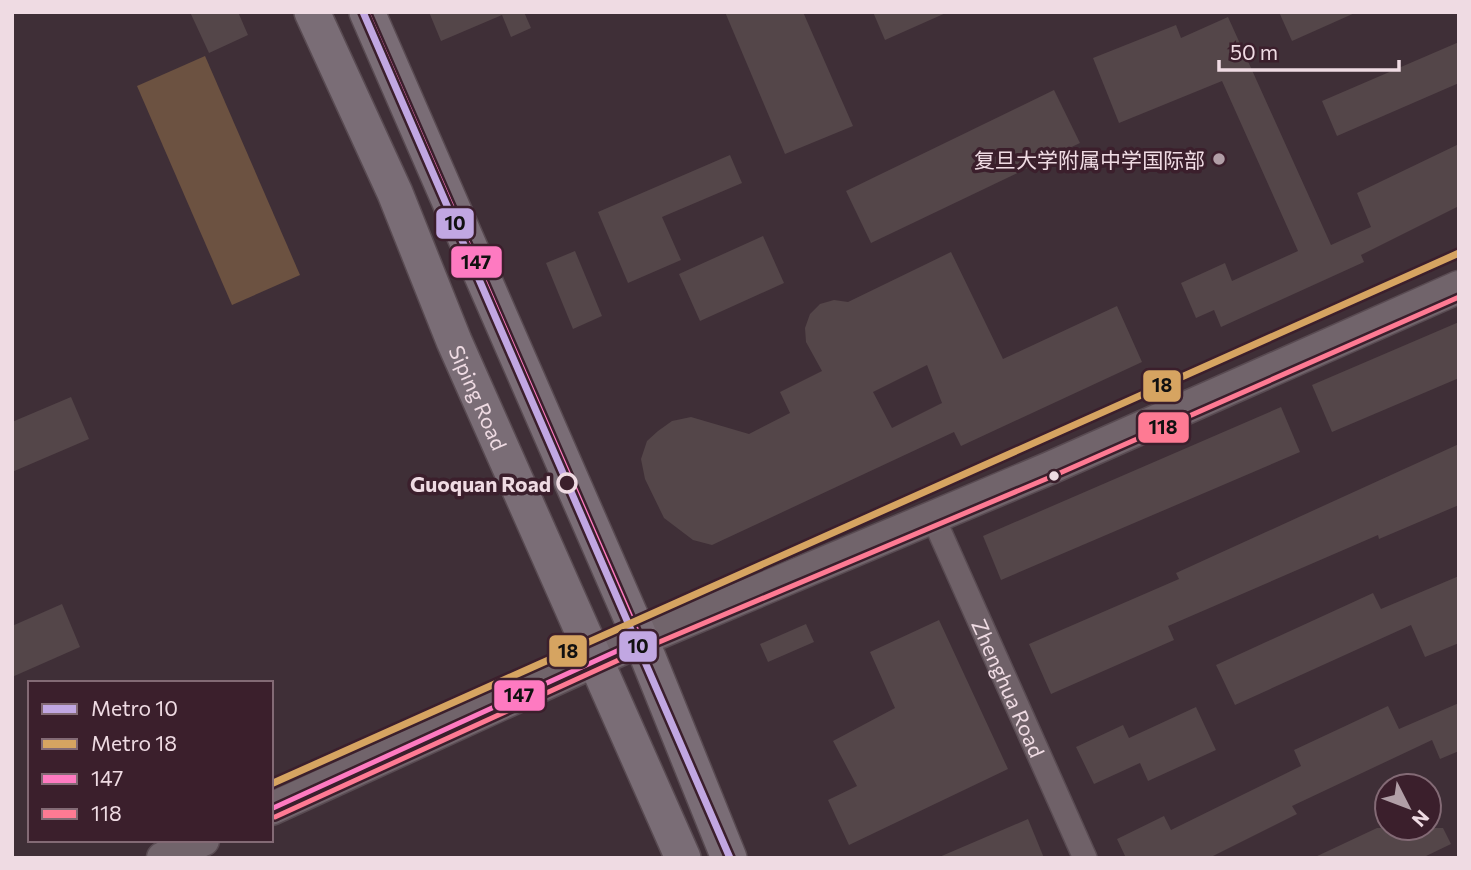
<svg xmlns="http://www.w3.org/2000/svg" width="1471" height="870" font-family="Commissioner,'Noto Sans SC',sans-serif">
<style>
.green{fill:#6c5241}
.building{fill:#544649;fill-rule:evenodd}
.lines{fill:none;stroke-linecap:round;stroke-linejoin:round}
.street-casing{stroke:#594b52;stroke-width:26}
.secondary-casing{stroke:#594b52;stroke-width:35}
.primary-casing{stroke:#594b52;stroke-width:38}
.street{stroke:#6f6168;stroke-width:23}
.secondary{stroke:#71646b;stroke-width:32}
.primary{stroke:#7a6d76;stroke-width:35}
.bus-1-casing{stroke:#3b1f2c;stroke-width:10}
.bus-2-casing{stroke:#3b1f2c;stroke-width:10}
.bus-1{stroke:#fe7ac1;stroke-width:5}
.bus-2{stroke:#fe7a93;stroke-width:5}
.metro-1-casing{stroke:#3b1f2c;stroke-width:12}
.metro-2-casing{stroke:#3b1f2c;stroke-width:12}
.metro-1{stroke:#c1a7e2;stroke-width:7}
.metro-2{stroke:#d6a461;stroke-width:7}
.poi-dot{fill:#b19fa7;stroke:#3b1f2c;stroke-width:2.5}
.bus-dot{fill:#efdbe3;stroke:#3b1f2c;stroke-width:2.5}
.stop-dot{fill:#3b1f2c;stroke:#efdbe3;stroke-width:3.5}
.labels{text-anchor:middle;dominant-baseline:central;stroke-width:7;stroke-linejoin:round;paint-order:stroke}
.poi-label{font-size:21px;fill:#efdbe3;stroke:#3b1f2c;text-anchor:end}
.street-label{font-size:21px;fill:#efdbe3;stroke:#3b1f2c}
.stop-label{font-size:21px;font-weight:bold;fill:#efdbe3;stroke:#3b1f2c;text-anchor:end}
.line-badge{stroke:#3b1f2c;stroke-width:2.5}
.pale-badge-label{font-size:19px;text-anchor:middle;font-weight:bold;fill:#111}
</style>
<rect width="100%" height="100%" fill="#3f2f37"/>
<!-- green -->
<polygon class="green" points="205,56 300,275 232,305 137,86"/>
<!-- building -->
<g class="building">
<polygon points="190,12 238,12 248,35 209,53"/>
<polygon points="429,12 524,12 531,28 511,37 502,15 441,41"/>
<polygon points="725,12 803,12 853,126 785,154"/>
<polygon points="873,12 948,12 885,40"/>
<polygon points="1279,12 1357,12 1292,41"/>
<polygon points="1228,17 1331,245 1371,227 1357,193 1459,144 1459,206 1361,255 1364,262 1221,327 1214,310 1196,318 1181,283 1225,263 1232,281 1298,251 1222,81 1119,123 1093,58 1176,25 1181,38"/>
<polygon points="1459,42 1459,83 1337,136 1322,101"/>
<polygon points="1054,90 1080,143 871,243 846,191"/>
<polygon points="730,155 742,183 662,217 681,260 628,283 598,212"/>
<polygon points="763,236 784,283 700,321 679,274"/>
<polygon points="575,251 602,316 573,329 546,263"/>
<path d="M951 252 1003 359 1117 306 1142 362 961 446 954 432 712 545 693 540 664 518 645 479 641 459 647 441 658 431 672 421 691 417 749 434 790 413 780 392 822 371 806 342 805 328 810 314 820 304 834 300 848 302ZM927 365 942 403 892 428 873 392Z"/>
<polygon points="1459,322 1459,378 1332,432 1312,385"/>
<polygon points="71,397 89,439 12,472 12,422"/>
<polygon points="1281,407 1300,452 1001,580 983,536"/>
<polygon points="1459,444 1459,505 1379,539 1378,535 1168,626 1174,640 1051,694 1029,644 1179,579 1176,573"/>
<polygon points="1459,576 1459,643 1425,657 1411,625 1235,705 1216,665 1373,593 1381,609"/>
<polygon points="62,604 80,647 12,677 12,626"/>
<polygon points="939,620 1008,769 849,845 828,800 857,786 833,741 895,708 870,652"/>
<polygon points="806,624 814,642 768,662 760,644"/>
<polygon points="1459,703 1459,751 1440,759 1432,740 1292,806 1297,814 1209,858 1126,858 1117,839 1164,816 1171,830 1301,766 1294,750 1388,706 1399,729"/>
<polygon points="1196,707 1216,750 1148,781 1140,763 1094,784 1076,747 1123,725 1129,738"/>
<polygon points="1028,819 1044,858 937,858"/>
<polygon points="1377,828 1443,828 1451,844 1422,858 1313,858"/>
</g>
<g class="lines">
<!-- street casing -->
<g class="street-casing">
<g id="street">
<path id="s1" d="M933 517 1085 858"/>
</g>
</g>
<!-- secondary casing -->
<g class="secondary-casing">
<g id="secondary">
<polyline points="271,809 641,640 1050,468 1459,287"/>
<polyline points="163,858 203,840"/>
</g>
</g>
<!-- primary casing -->
<g class="primary-casing">
<g id="primary">
<path id="s2" d="M312 12 395 193 454 341 683 858"/>
<polyline points="367,12 641,640 729,858"/>
</g>
</g>
<!-- street -->
<use href="#street" class="street"/>
<!-- secondary -->
<use href="#secondary" class="secondary"/>
<!-- primary -->
<use href="#primary" class="primary"/>
<!-- bus-1 casing -->
<g class="bus-1-casing">
<polyline id="bus-1" points="271,809 641,640 367,12"/>
</g>
<!-- bus-2 casing -->
<g class="bus-2-casing">
<polyline id="bus-2" points="275,817 645,648 1053,476 1459,297"/>
</g>
<!-- bus-1 -->
<use href="#bus-1" class="bus-1"/>
<!-- bus-2 -->
<use href="#bus-2" class="bus-2"/>
<!-- metro-1 casing -->
<g class="metro-1-casing">
<polyline id="metro-1" points="363,12 730,858"/>
</g>
<!-- metro-2 casing -->
<g class="metro-2-casing">
<polyline id="metro-2" points="271,784 1459,253"/>
</g>
<!-- metro-1 -->
<use href="#metro-1" class="metro-1"/>
<!-- metro-2 -->
<use href="#metro-2" class="metro-2"/>
</g>
<!-- markers -->
<circle class="poi-dot" cx="1219" cy="159" r="7"/>
<circle class="bus-dot" cx="1054" cy="476" r="6"/>
<circle class="stop-dot" cx="567" cy="483" r="9"/>
<g class="labels">
<!-- poi labels -->
<g class="poi-label">
<text x="1205" y="159">复旦大学附属中学国际部</text>
</g>
<!-- street labels -->
<g class="street-label">
<text stroke="none"><textPath href="#s2" startOffset="420">Siping Road</textPath></text>
<text stroke="none"><textPath href="#s1" startOffset="187">Zhenghua Road</textPath></text>
</g>
<!-- stop labels -->
<g class="stop-label">
<text x="551" y="483">Guoquan Road</text>
</g>
</g>
<g class="line-badge">
<rect x="435" y="207" width="40" height="33" rx="7" fill="#c1a7e2"/>
<rect x="450" y="245" width="53" height="34" rx="7" fill="#fe7ac1"/>
<rect x="1142" y="369" width="40" height="34" rx="7" fill="#d6a461"/>
<rect x="1137" y="411" width="53" height="33" rx="7" fill="#fe7a93"/>
<rect x="618" y="630" width="40" height="33" rx="7" fill="#c1a7e2"/>
<rect x="548" y="634" width="40" height="34" rx="7" fill="#d6a461"/>
<rect x="493" y="679" width="53" height="33" rx="7" fill="#fe7ac1"/>
</g>
<g class="pale-badge-label">
<text x="455" y="230">10</text>
<text x="476" y="269">147</text>
<text x="1162" y="392">18</text>
<text x="1163" y="434">118</text>
<text x="638" y="653">10</text>
<text x="568" y="658">18</text>
<text x="519" y="702">147</text>
</g>
<!-- border -->
<rect width="1471" height="870" fill="none" stroke="#efdbe3" stroke-width="28"/>
<!-- legend -->
<rect x="28" y="681" width="245" height="161" fill="#3b1f2c" stroke="#836a75" stroke-width="2"/>
<rect x="42" y="704" width="35" height="10" fill="#c1a7e2" stroke="#836a75" stroke-width="2"/>
<text x="91" y="716" font-size="21" fill="#efdbe3">Metro 10</text>
<rect x="42" y="739" width="35" height="10" fill="#d6a461" stroke="#836a75" stroke-width="2"/>
<text x="91" y="751" font-size="21" fill="#efdbe3">Metro 18</text>
<rect x="42" y="774" width="35" height="10" fill="#fe7ac1" stroke="#836a75" stroke-width="2"/>
<text x="91" y="786" font-size="21" fill="#efdbe3">147</text>
<rect x="42" y="809" width="35" height="10" fill="#fe7a93" stroke="#836a75" stroke-width="2"/>
<text x="91" y="821" font-size="21" fill="#efdbe3">118</text>
<!-- north arrow -->
<g transform="translate(1408 807) rotate(132)"><circle r="33" fill="#3b1f2c" stroke="#836a75" stroke-width="2"/>
<path d="M0-5L12 26L0 18L-12 26Z" fill="#b19fa7"/>
<text y="-10" font-size="19" font-weight="bold" text-anchor="middle" fill="#efdbe3">N</text>
</g>
<!-- scale -->
<path d="M1219 60v10h180v-10" fill="none" stroke="#efdbe3" stroke-width="3.5"/>
<text x="1230" y="60" font-size="21" fill="#efdbe3" stroke="#3b1f2c" stroke-width="5" paint-order="stroke">50 m</text>
</svg>
